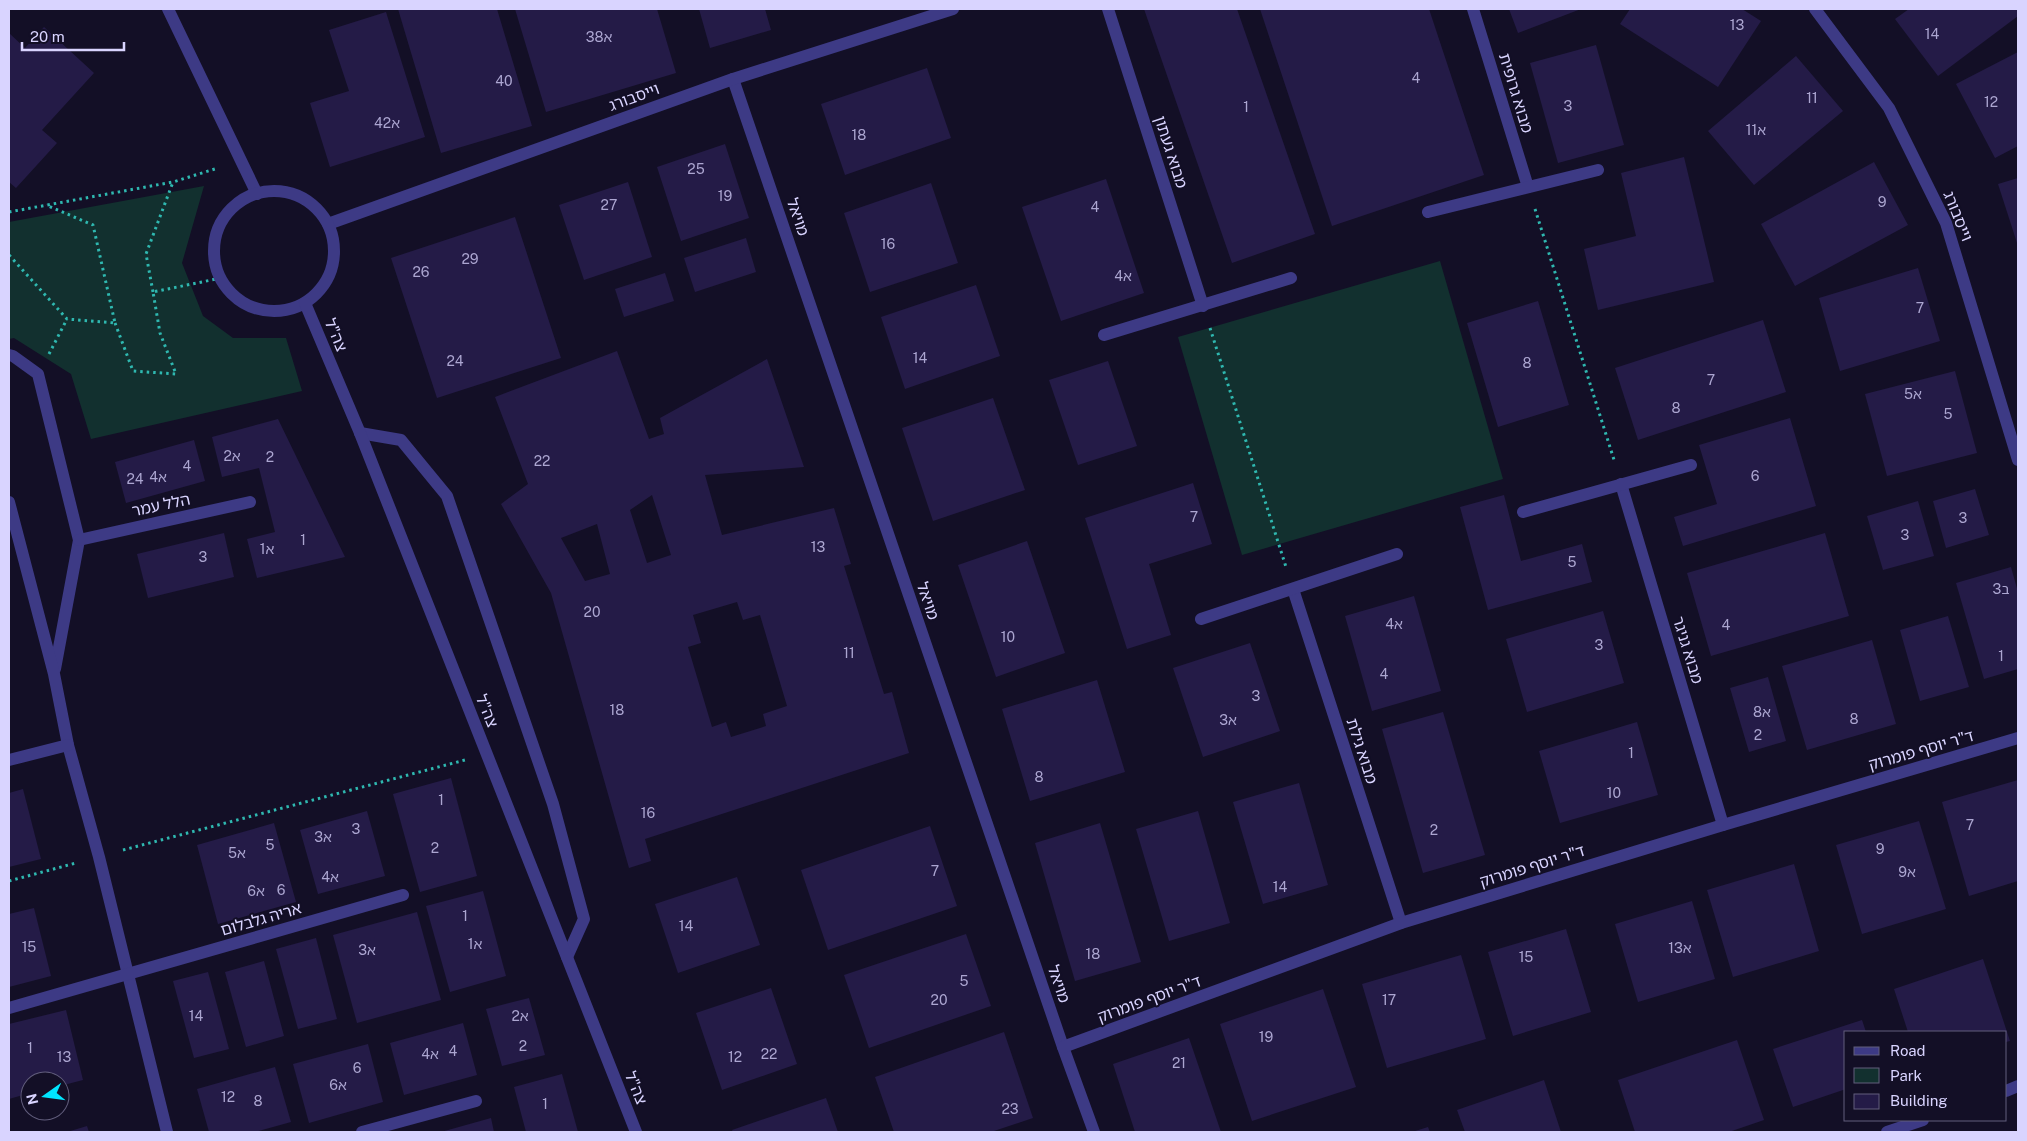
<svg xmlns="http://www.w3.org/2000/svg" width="2027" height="1141" font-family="'Public Sans','Noto Sans Hebrew',sans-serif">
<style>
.green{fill:#12302f}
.building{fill:#241b47;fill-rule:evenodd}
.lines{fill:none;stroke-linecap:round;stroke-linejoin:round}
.path{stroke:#2fb8b0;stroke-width:3;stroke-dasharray:2.5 4;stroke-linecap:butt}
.service{stroke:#3d3a85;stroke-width:12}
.minor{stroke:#3d3a85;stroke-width:12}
.tertiary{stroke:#3d3a85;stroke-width:12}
.labels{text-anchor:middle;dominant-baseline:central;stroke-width:4;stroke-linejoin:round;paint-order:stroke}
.number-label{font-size:14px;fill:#aca6d1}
.street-label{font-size:16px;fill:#d9d4ff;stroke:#130f26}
</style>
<rect width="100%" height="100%" fill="#130f26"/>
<!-- green -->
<g class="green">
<polygon points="204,186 182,263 203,316 233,338 286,338 302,391 91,439 71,374 14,338 9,339 9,222"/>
<polygon points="1440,261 1503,479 1242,555 1178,337"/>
</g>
<!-- building -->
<g class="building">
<polygon points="398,9 497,9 532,126 441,153"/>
<polygon points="515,9 657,9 676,73 546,112"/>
<polygon points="699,9 765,9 771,30 710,48"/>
<polygon points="1144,9 1237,9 1315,234 1232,263"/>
<polygon points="1260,9 1429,9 1484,175 1332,226"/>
<polygon points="1509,9 1581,9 1518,33"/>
<polygon points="1630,9 1742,9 1761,21 1718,87 1620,24"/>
<polygon points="1909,9 2018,9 2018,16 1938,76 1895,19"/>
<polygon points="386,12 425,137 330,167 310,103 349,91 329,30"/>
<polygon points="44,27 94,73 42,130 57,143 16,188 9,182 9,33 25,48"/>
<polygon points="1596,45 1624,145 1558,163 1530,63"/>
<polygon points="2018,52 2018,146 1995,158 1956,84"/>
<polygon points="1796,56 1843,111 1754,185 1708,131"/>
<polygon points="927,68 951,138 845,175 821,104"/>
<polygon points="725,144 749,218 681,241 657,167"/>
<polygon points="1684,157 1714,282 1598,310 1584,249 1636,236 1621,173"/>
<polygon points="1874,162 1908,225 1795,286 1761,224"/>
<polygon points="2018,178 2018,246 1998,184"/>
<polygon points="1106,179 1144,293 1061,321 1022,207"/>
<polygon points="628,182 652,257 584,280 559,205"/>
<polygon points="931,183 958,263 870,292 844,213"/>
<polygon points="515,217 561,358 437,398 391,258"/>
<polygon points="746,238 756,272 695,292 684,258"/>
<polygon points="1918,268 1940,341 1840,371 1819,298"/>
<polygon points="665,273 674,301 624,317 615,289"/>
<polygon points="976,285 1000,356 905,389 881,317"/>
<polygon points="1538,301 1569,405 1498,427 1467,323"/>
<polygon points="1763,320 1786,392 1638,440 1615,368"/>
<path d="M617 351 649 439 664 434 660 418 767 359 804 467 705 475 722 535 834 508 851 564 844 566 884 694 892 692 909 753 645 839 651 861 629 868 551 593 501 504 528 484 495 397ZM652 495 671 555 647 563 630 510ZM597 524 610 574 585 581 561 538ZM737 602 743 620 760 615 787 706 763 714 766 726 731 737 726 722 712 727 688 647 701 643 693 615Z"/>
<polygon points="1108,361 1137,446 1078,465 1049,380"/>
<polygon points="1955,371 1977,453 1887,476 1865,394"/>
<polygon points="993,398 1025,490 933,521 902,428"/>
<polygon points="1790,418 1816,506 1683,546 1674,517 1717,504 1699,445"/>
<polygon points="278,419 345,557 257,578 247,539 275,532 259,468 222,477 212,437"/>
<polygon points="194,440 205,481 126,503 115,462"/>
<polygon points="1193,483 1212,544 1149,564 1171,635 1127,649 1085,518"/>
<polygon points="1975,489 1989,535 1946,548 1933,501"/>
<polygon points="1504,495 1521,561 1582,544 1592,582 1488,610 1460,507"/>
<polygon points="1918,501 1934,556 1883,570 1867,516"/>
<polygon points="224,533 234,577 148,598 137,554"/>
<polygon points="1825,533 1849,616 1711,656 1687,573"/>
<polygon points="1027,541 1065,653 996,677 958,565"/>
<polygon points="2011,567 2018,592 2018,669 1984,679 1956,583"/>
<polygon points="1414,596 1441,691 1372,711 1345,616"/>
<polygon points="1603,611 1624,683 1527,712 1506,639"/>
<polygon points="1948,616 1969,687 1920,701 1900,630"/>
<polygon points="1872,640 1896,724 1807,750 1782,666"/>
<polygon points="1250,643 1280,731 1203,757 1173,668"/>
<polygon points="1768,677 1786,741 1749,752 1730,688"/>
<polygon points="1097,680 1125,772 1030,801 1002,709"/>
<polygon points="1443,712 1485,855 1423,873 1382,729"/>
<polygon points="1637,722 1658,795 1560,823 1539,751"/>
<polygon points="451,778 477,876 420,892 393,794"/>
<polygon points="2018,780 2018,881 1969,896 1942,802"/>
<polygon points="1299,783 1328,885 1263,904 1233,802"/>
<polygon points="23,789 41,859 9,867 9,793"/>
<polygon points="367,811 385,876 318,894 300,830"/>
<polygon points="1198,811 1230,923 1169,941 1136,829"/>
<polygon points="1919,821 1946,909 1862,934 1836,845"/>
<polygon points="274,823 296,902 218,924 197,845"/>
<polygon points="1100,823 1141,962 1075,981 1035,843"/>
<polygon points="930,826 957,906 828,950 801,870"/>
<polygon points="1794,864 1819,951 1733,977 1707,890"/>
<polygon points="737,877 760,945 678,973 655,904"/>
<polygon points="483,891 506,976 450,992 426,906"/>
<polygon points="1692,901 1715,979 1638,1002 1615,924"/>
<polygon points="34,908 51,976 9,987 9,914"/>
<polygon points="417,912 441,1000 357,1023 333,935"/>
<polygon points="1566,929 1591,1012 1513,1036 1488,952"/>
<polygon points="966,934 991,1006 869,1048 844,975"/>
<polygon points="316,938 337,1019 298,1029 276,949"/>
<polygon points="1461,955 1486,1039 1387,1068 1362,984"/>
<polygon points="1983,959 2010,1041 2006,1042 2006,1032 1908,1032 1894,989"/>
<polygon points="264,961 284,1036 246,1047 225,972"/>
<polygon points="208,972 229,1049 194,1058 173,981"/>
<polygon points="771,988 797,1064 722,1090 696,1013"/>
<polygon points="1323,989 1356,1087 1252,1121 1220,1024"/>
<polygon points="529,998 545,1055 502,1066 486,1009"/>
<polygon points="66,1010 83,1080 60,1086 60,1081 30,1081 30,1093 9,1099 9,1024"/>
<polygon points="1862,1020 1866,1032 1846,1032 1846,1089 1793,1107 1773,1049"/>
<polygon points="463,1023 477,1075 404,1095 390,1043"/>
<polygon points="1004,1032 1033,1118 991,1132 894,1132 875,1077"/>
<polygon points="1189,1038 1221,1132 1135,1132 1113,1064"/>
<polygon points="1737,1040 1764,1120 1729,1132 1635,1132 1618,1080"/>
<polygon points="368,1044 383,1102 309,1123 293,1064"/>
<polygon points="275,1067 291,1122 255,1132 209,1132 197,1089"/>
<polygon points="562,1074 578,1132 526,1132 514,1087"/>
<polygon points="1544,1080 1561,1132 1465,1132 1457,1110"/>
<polygon points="826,1098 838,1132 733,1132 732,1130"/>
<polygon points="491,1118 494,1132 441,1132"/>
<polygon points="87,1126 89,1132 67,1132"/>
<polygon points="1428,1127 1430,1132 1412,1132"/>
</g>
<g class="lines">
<!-- path -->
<g class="path">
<polyline points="1535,209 1615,463"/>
<polyline points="9,212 173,182 218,168"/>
<polyline points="9,255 67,319 115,323 93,225 46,205"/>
<polyline points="153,292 146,254 173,182"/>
<polyline points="115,323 133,371 176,374 160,333 153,292 221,278"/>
<polyline points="1210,328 1286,567"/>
<polyline points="49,354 67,319"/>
<polyline points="123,850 465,760"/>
<polyline points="9,881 76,863"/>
</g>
<!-- service -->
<polyline class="service" points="360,433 401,440 447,496 553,804 584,919 567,957"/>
<!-- minor -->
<g class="minor">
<polyline points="1108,9 1203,306"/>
<polyline points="1473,9 1528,187"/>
<polyline points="1815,9 1889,108 1946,223 2018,460"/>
<polyline points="733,79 1063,1047 1094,1132"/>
<polyline points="1428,212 1598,170"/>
<polyline points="328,224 733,79 953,9"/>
<polyline points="1104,335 1291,278"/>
<polyline points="9,355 13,356 38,374 79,540 55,669"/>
<polyline points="1621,484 1723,825"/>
<polyline points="9,502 54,674 68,745 99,857 167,1132"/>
<polyline points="1523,512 1691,465"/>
<polyline points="79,540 250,502"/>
<polyline points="1293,589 1401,923"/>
<polyline points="1201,619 1397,554"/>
<polyline points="9,760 68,745"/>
<polyline points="9,1008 403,895"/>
<polyline points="1063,1047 1401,923 1723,825 2018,738"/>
<polyline points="2006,1091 2018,1086"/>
<polyline points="362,1132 476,1101"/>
<polyline points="1887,1132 1923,1120"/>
</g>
<!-- tertiary -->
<g class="tertiary">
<polyline points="168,9 257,194"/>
<circle cx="274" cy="251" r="60"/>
<polyline points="305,303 360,433 636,1132"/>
</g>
</g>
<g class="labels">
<!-- number labels -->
<g class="number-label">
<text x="1737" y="25">13</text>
<text x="1932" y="34">14</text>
<text x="599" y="37">38א</text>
<text x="1416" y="78">4</text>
<text x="504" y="81">40</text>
<text x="1812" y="98">11</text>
<text x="1991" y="102">12</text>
<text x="1568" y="106">3</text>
<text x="1246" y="107">1</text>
<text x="387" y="123">42א</text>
<text x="1756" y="130">11א</text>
<text x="859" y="135">18</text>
<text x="696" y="169">25</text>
<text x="725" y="196">19</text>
<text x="1882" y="202">9</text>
<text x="609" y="205">27</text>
<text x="1095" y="207">4</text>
<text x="888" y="244">16</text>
<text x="470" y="259">29</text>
<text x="421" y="272">26</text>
<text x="1123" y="276">4א</text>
<text x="1920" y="308">7</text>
<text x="920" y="358">14</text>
<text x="455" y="361">24</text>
<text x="1527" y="363">8</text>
<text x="1711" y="380">7</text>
<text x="1913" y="394">5א</text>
<text x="1676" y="408">8</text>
<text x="1948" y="414">5</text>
<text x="232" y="456">2א</text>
<text x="270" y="457">2</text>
<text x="542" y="461">22</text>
<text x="187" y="466">4</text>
<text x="1755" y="476">6</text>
<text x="158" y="477">4א</text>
<text x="135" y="479">24</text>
<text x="1194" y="517">7</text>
<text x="1963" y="518">3</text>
<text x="1905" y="535">3</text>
<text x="303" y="540">1</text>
<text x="818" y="547">13</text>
<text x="267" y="549">1א</text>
<text x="203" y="557">3</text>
<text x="1572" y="562">5</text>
<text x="2001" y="589">3ב</text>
<text x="592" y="612">20</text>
<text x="1394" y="624">4א</text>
<text x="1726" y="625">4</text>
<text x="1008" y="637">10</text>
<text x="1599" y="645">3</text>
<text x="849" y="653">11</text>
<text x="2001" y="656">1</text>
<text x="1384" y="674">4</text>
<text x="1256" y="696">3</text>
<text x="617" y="710">18</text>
<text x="1762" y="712">8א</text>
<text x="1854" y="719">8</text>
<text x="1228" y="720">3א</text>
<text x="1758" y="735">2</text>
<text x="1631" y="753">1</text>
<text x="1039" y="777">8</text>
<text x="1614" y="793">10</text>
<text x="441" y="800">1</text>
<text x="648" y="813">16</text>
<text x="1970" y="825">7</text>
<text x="356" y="829">3</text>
<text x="1434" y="830">2</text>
<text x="323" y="837">3א</text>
<text x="270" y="845">5</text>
<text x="435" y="848">2</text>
<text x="1880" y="849">9</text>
<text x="237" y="853">5א</text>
<text x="935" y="871">7</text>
<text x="1907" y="872">9א</text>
<text x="330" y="877">4א</text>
<text x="1280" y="887">14</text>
<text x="281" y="890">6</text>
<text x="256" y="891">6א</text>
<text x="465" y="916">1</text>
<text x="686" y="926">14</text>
<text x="475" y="944">1א</text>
<text x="29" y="947">15</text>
<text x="1680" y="948">13א</text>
<text x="367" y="950">3א</text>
<text x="1093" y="954">18</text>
<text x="1526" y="957">15</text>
<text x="964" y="981">5</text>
<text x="939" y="1000">20</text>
<text x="1389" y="1000">17</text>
<text x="196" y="1016">14</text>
<text x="520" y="1016">2א</text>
<text x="1266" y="1037">19</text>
<text x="523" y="1046">2</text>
<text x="30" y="1048">1</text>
<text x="453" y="1051">4</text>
<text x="430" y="1054">4א</text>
<text x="769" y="1054">22</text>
<text x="64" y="1057">13</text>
<text x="735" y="1057">12</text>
<text x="1179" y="1063">21</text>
<text x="357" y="1068">6</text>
<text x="338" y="1085">6א</text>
<text x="228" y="1097">12</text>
<text x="258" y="1101">8</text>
<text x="545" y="1104">1</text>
<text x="1010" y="1109">23</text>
</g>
<!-- street labels -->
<g class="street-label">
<text transform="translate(1516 93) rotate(73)">מבוא גרופית</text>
<text transform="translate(634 97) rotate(-20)">וייסבורג</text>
<text transform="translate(1171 152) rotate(72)">מבוא געתון</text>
<text transform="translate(1958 216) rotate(68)">וייסבורג</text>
<text transform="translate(798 217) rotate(71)">מויאל</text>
<text transform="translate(336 335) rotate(67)">צה"ל</text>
<text transform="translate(161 505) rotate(-12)">הלל עמר</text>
<text transform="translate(928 601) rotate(71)">מויאל</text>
<text transform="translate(1688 650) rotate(73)">מבוא גניגר</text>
<text transform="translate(487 711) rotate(68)">צה"ל</text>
<text transform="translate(1921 750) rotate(-16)">ד"ר יוסף פומרוק</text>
<text transform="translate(1362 751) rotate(72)">מבוא גילת</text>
<text transform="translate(1532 866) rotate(-17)">ד"ר יוסף פומרוק</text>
<text transform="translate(261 919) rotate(-16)">אריה גלבלום</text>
<text transform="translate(1059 984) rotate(71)">מויאל</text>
<text transform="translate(1149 999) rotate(-20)">ד"ר יוסף פומרוק</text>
<text transform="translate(636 1088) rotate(68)">צה"ל</text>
</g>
</g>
<!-- border -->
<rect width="2027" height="1141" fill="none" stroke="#d9d4ff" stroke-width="20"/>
<!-- legend -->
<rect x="1844" y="1031" width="162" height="90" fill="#130f26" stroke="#625e7d"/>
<rect x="1854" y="1047" width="25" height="8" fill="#3d3a85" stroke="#625e7d"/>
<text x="1890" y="1056" font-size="15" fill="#d9d4ff">Road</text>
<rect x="1854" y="1068" width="25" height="15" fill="#12302f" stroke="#625e7d"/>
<text x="1890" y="1081" font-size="15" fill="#d9d4ff">Park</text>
<rect x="1854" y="1094" width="25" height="15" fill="#241b47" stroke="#625e7d"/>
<text x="1890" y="1106" font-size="15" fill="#d9d4ff">Building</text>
<!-- north arrow -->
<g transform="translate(45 1096) rotate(256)"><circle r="24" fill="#130f26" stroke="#625e7d"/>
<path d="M0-4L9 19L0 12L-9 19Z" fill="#00e5ff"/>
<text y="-8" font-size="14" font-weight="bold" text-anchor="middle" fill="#d9d4ff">N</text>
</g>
<!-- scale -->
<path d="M22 42v8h102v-8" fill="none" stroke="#d9d4ff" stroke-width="2.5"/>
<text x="30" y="42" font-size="15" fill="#d9d4ff" stroke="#130f26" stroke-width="4" paint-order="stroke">20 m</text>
</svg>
